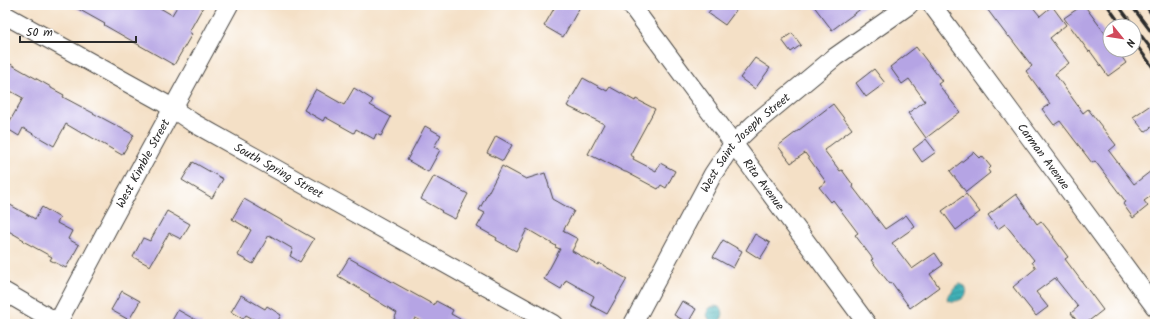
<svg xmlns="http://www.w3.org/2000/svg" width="1160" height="329" font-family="Kalam,sans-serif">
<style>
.water{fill:url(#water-rules);stroke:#366e71}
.building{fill:#b5a4e4}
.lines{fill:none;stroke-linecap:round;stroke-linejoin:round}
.minor-casing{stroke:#494642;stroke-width:20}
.minor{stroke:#fff;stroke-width:18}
.rail{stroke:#2b2b2b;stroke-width:3}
.labels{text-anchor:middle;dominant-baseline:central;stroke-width:3.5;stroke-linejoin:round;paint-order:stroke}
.street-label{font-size:12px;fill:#2b2b2b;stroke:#fff}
</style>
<defs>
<pattern id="water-rules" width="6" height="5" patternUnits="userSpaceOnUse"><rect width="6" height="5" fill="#40b1b7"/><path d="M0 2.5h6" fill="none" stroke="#369095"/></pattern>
</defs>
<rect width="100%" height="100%" fill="#fff"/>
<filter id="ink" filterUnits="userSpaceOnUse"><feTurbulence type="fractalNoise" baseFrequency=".025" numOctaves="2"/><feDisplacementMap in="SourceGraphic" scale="8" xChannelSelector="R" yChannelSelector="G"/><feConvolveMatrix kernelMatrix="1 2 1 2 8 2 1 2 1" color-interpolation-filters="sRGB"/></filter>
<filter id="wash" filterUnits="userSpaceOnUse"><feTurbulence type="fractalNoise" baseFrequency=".012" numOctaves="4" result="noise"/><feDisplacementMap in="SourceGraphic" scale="16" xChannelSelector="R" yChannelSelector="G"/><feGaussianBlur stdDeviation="0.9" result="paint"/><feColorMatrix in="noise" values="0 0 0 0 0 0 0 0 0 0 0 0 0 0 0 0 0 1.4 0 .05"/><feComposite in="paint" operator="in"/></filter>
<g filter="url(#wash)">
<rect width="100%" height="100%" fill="#f4e0c6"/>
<!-- water -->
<g class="water">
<path d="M960 284 965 286C972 298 954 305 947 299L948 295C954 292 951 287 960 284Z"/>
<circle cx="715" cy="314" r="8"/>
</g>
<g id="blocks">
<!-- building -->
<g class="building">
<polygon points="71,5 155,5 172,15 178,5 204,5 189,32 192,34 174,65 104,25 105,24"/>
<polygon points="556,5 581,5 563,37 544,26"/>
<polygon points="714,5 740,5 725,25 708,13"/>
<polygon points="813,5 866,5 832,30"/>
<polygon points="984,5 1031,5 1040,16 1052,6 1066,25 1050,38 1069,63 1055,74 1083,113 1088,109 1116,145 1109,151 1134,184 1155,168 1155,193 1144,201 1148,206 1133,218 1123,204 1126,202 1095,161 1092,163 1060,121 1054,125 1042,109 1050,104 1026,71 1032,66 1009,36 1008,37"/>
<polygon points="1083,5 1084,5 1110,40 1110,50 1117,50 1126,63 1108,76 1090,51 1089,52 1064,18"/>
<polygon points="792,33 801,45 791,52 782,40"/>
<polygon points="916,47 942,81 938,84 960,112 926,138 908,113 925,101 909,79 902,84 890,67"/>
<polygon points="755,58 770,68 755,89 740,78"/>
<polygon points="5,61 51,87 51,88 64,95 63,97 134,135 122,155 84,133 83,134 66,124 54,146 23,128 19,136 6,128 23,98 5,88"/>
<polygon points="874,69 885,83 866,97 856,83"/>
<polygon points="583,78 607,91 610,87 635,101 636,99 655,109 630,155 634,157 633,159 656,171 660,163 675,171 666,188 661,185 658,189 626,172 625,172 600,159 600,160 588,154 604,124 567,106"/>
<polygon points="354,88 373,100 370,105 391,117 381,136 376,134 374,139 356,129 354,133 325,117 323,121 304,110 316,89 344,105"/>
<polygon points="1155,102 1155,124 1145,132 1133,117"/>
<polygon points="833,104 852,129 824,150 840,171 842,170 853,185 852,186 885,229 906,215 915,227 892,243 912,269 935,253 943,265 930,274 939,287 910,308 892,283 890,284 871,260 873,259 855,235 858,233 833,200 831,202 819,187 826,182 805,153 791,163 778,146"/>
<polygon points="425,126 441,135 434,147 440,150 428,172 407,160"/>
<polygon points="496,136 512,145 503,161 487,153"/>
<polygon points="926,139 936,152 922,162 913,149"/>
<polygon points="974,152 980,158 982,156 991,167 988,170 990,173 966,192 950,171"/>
<polygon points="193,162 223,179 212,198 182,180"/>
<polygon points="502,166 526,179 545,173 553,199 574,211 563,231 578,239 572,251 598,265 599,263 627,279 607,314 590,305 594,296 566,280 561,289 544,279 560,249 555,247 556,246 527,229 516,251 496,240 497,238 477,227 485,213 479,210"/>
<polygon points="434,176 468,194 455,219 441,212 442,211 421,199"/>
<polygon points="966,194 980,212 956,230 942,211"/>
<polygon points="1016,194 1037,224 1041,221 1054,237 1053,237 1068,257 1065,259 1103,310 1085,324 1079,324 1071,313 1078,307 1055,278 1036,292 1048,307 1036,316 1013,287 1036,268 1032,262 1034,260 1005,224 998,229 988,215"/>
<polygon points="244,199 314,239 300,262 290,256 293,249 269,235 253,264 237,255 251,230 232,219"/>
<polygon points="5,202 35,219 42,207 60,218 57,223 72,231 68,239 79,245 66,268 50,260 52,257 23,241 24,240 5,229"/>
<polygon points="167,211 190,224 181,239 169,233 150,266 133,257 143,238 150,241"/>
<polygon points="755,234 770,243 760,259 746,250"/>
<polygon points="723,240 742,251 733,268 713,257"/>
<polygon points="349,258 434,305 436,301 453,310 451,314 469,324 428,324 415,318 412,324 404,324 394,319 397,313 369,296 370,295 338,276"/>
<polygon points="122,291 140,301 129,320 111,310"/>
<polygon points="241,295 265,309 267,306 281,315 276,324 262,324 246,315 243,319 231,312"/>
<polygon points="682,301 696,309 688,323 674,315"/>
<polygon points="178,310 203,324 170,324"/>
</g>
</g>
</g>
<g filter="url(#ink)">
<use href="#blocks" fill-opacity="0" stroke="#494642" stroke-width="1"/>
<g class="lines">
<!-- minor casing -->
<g class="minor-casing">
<g id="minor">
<path id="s1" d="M631 5 867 324"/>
<path id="s2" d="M932 5 1155 307"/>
<path id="s3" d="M5 15 164 103 192 122 553 324"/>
<polyline points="5,292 60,324"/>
<path id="s4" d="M57 324 112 220 229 5"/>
<path id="s5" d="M633 324 713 174 733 144 753 125 835 57 909 5"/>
</g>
</g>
<!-- minor -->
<use href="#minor" class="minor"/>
<!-- rail -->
<g class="rail">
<polyline points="1107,5 1122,26"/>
<polyline points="1118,5 1155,54"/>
<polyline points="1131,5 1155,37"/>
<polyline points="1145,5 1155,19"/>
<polyline points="1134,42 1155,70"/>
</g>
</g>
</g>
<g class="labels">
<!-- street labels -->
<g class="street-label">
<text stroke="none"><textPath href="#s5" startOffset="215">West Saint Joseph Street</textPath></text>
<text stroke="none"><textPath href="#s2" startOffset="188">Carman Avenue</textPath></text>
<text stroke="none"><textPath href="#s4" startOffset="182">West Kimble Street</textPath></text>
<text stroke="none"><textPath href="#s3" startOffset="315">South Spring Street</textPath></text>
<text stroke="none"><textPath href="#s1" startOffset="223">Rita Avenue</textPath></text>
</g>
</g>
<!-- margin -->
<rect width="1160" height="329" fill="none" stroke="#fff" stroke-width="20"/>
<!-- north arrow -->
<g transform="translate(1122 38) rotate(120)"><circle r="19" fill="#ffffff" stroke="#aaaaaa"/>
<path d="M0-3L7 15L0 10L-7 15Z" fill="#d1495b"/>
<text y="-6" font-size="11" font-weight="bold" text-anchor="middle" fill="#2b2b2b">N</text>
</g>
<!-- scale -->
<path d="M20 36v6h116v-6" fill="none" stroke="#2b2b2b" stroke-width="2"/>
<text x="26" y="36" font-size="12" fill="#2b2b2b" stroke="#ffffff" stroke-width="3" paint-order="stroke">50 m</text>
</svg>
